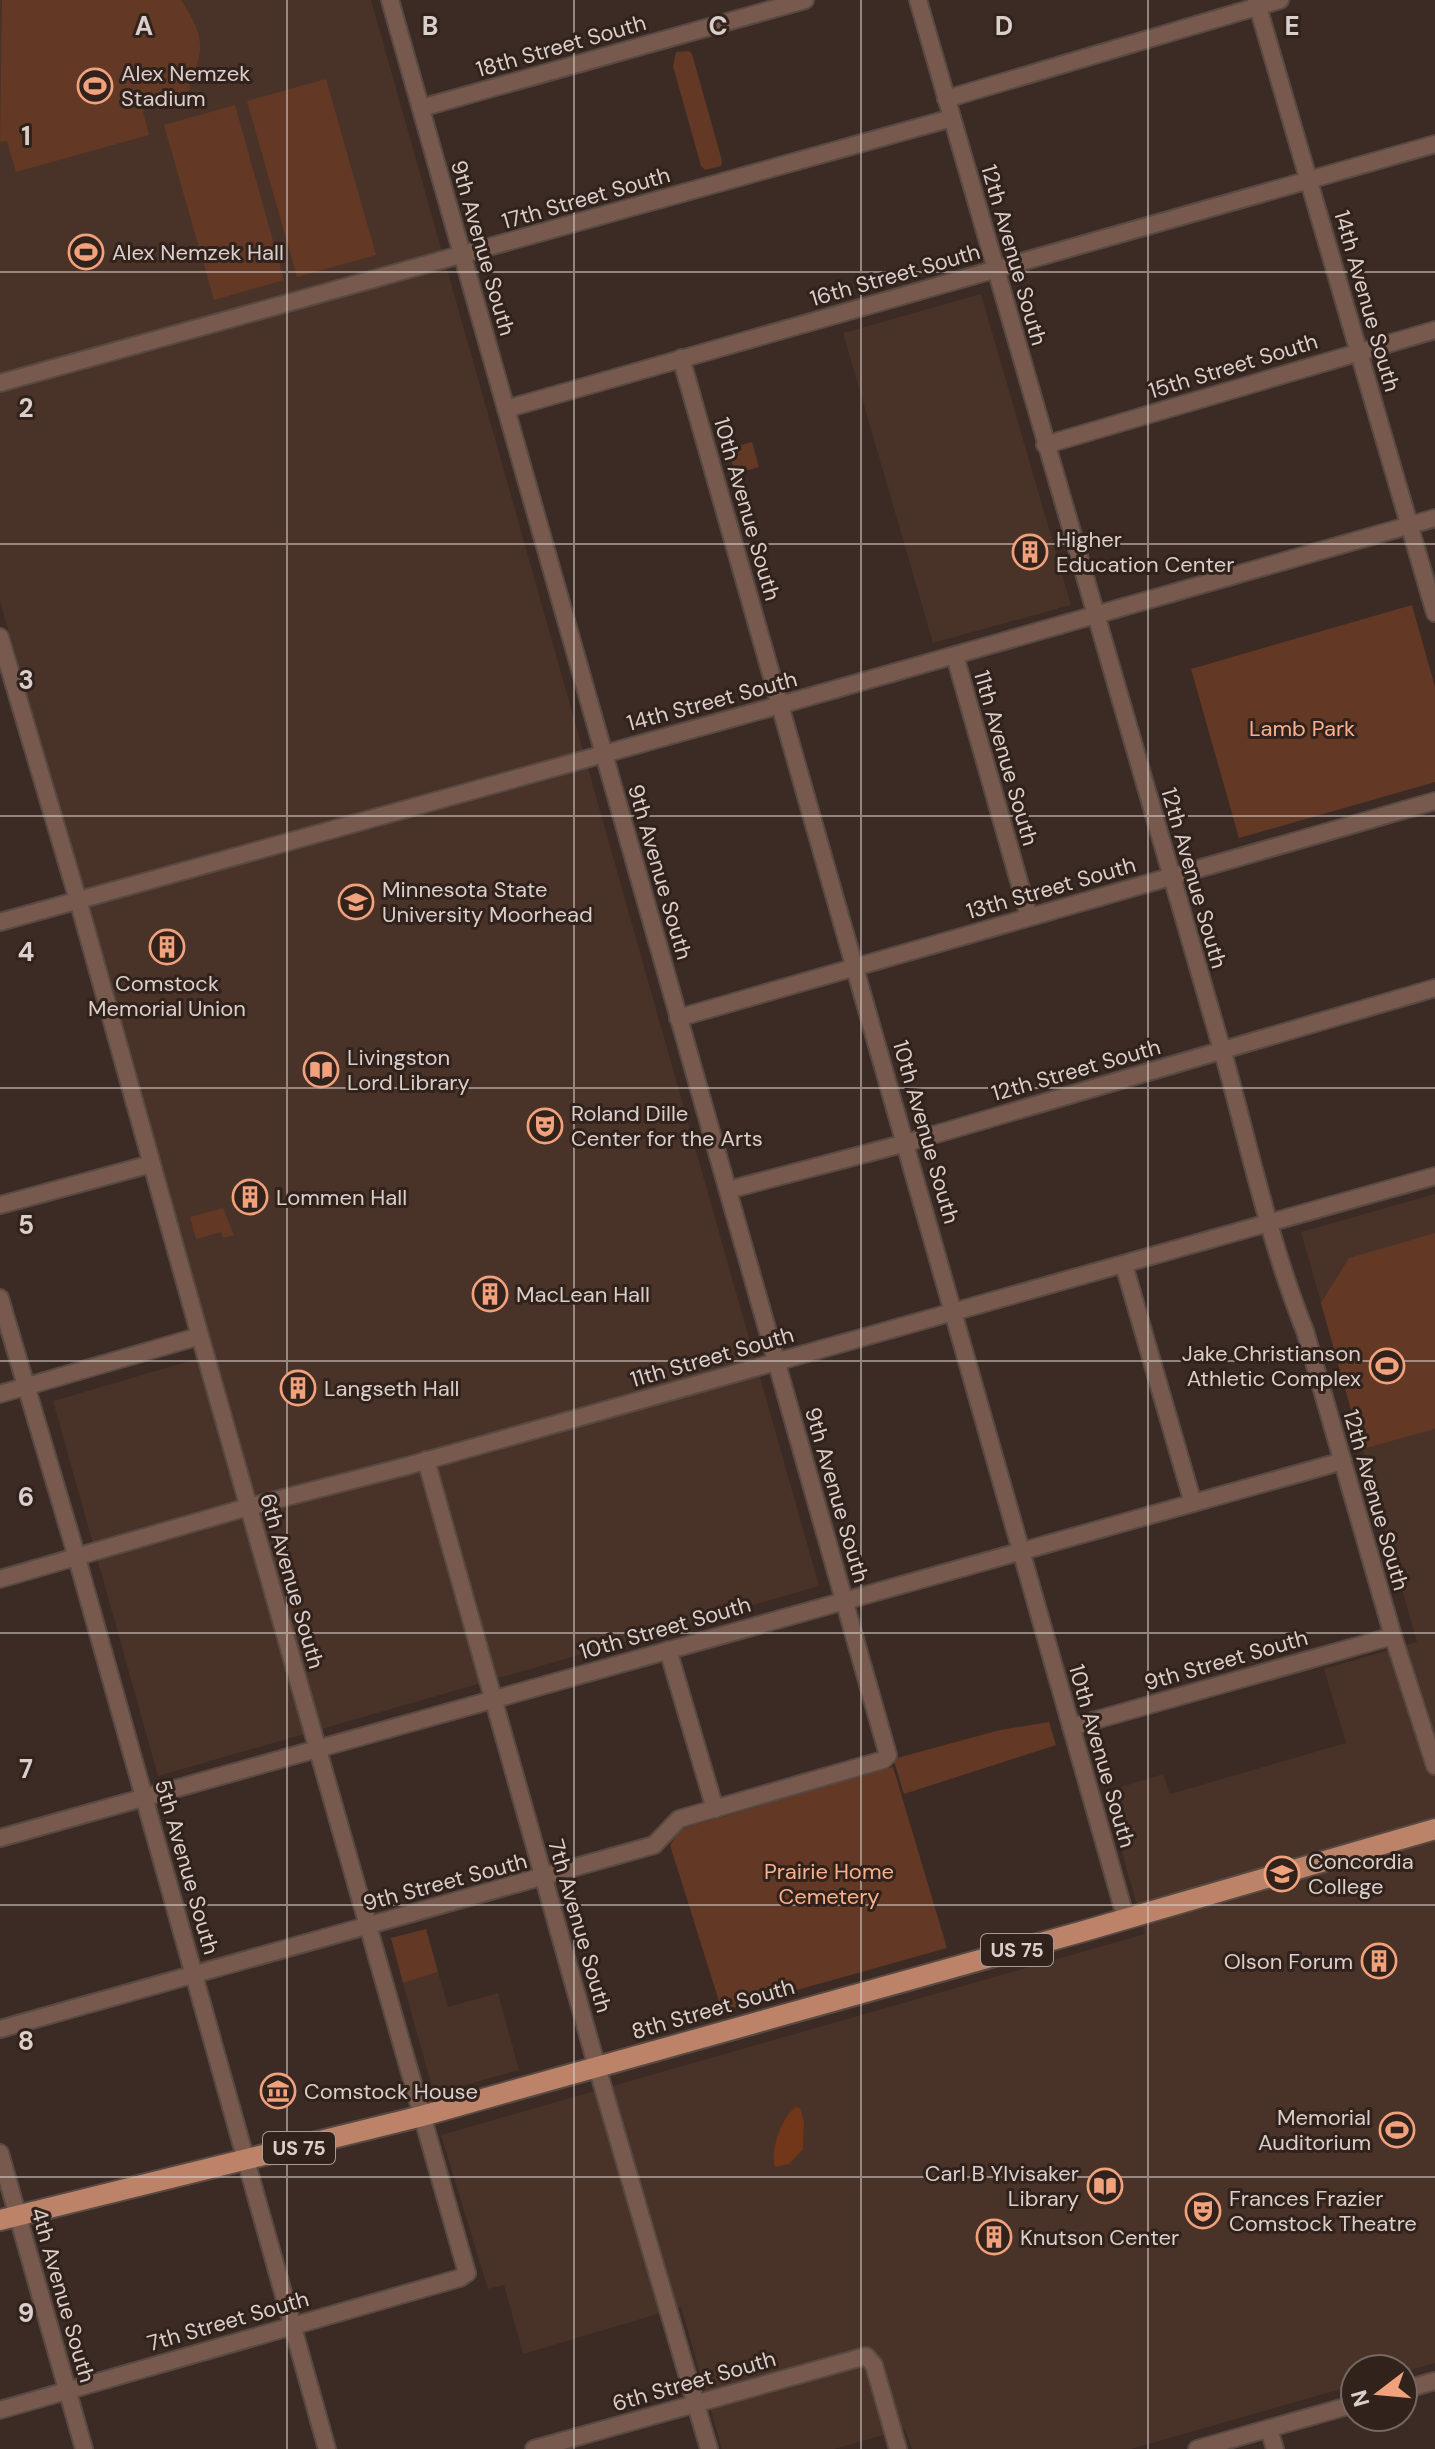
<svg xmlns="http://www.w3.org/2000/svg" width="1435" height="2449" font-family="'DM Sans',sans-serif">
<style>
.built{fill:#493228}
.green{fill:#633925}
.water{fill:#723618}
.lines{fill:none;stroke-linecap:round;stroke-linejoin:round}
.minor-casing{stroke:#584942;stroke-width:20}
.major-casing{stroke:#584942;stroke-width:24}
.minor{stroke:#775a4d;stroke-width:16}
.major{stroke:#bc8369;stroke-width:20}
.grid{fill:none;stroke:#dacfcb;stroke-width:2;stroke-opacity:0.55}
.labels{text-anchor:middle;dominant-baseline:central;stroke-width:6;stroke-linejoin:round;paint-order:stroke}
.shield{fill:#31221b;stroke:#a79b96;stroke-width:2}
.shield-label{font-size:20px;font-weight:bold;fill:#dacfcb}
.street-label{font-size:22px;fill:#dacfcb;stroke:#31221b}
.poi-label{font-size:22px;fill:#dacfcb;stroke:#31221b;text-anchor:start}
.park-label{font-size:22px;fill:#fbb08d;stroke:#31221b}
.grid-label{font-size:26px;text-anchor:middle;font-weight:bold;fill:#dacfcb;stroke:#31221b;stroke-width:6;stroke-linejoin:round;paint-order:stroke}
</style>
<rect width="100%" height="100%" fill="#3b2b24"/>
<!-- built -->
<g class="built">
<polygon points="0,0 371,0 819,1586 158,1776 53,1401 214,1354 0,601"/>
<polygon points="981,294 1071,605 933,643 843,333"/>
<polygon points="1435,1194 1435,2363 1403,2372 1403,2369 1355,2369 1355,2385 1131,2449 912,2449 905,2429 834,2449 722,2449 681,2307 523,2354 504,2285 488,2289 441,2135 1145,1934 1105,1792 1163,1774 1170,1794 1346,1743 1324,1669 1417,1642 1301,1232"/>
<polygon points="438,1972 448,2007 498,1993 519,2070 434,2094 403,1983"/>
</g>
<!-- green -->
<g class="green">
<path d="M2 0H181C201 31 208 48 189 82L190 90 141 104 149 135 16 172 7 141 0 142Z"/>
<polygon points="689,51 692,54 722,161 721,166 705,170 701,166 673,66 676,52"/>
<polygon points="326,79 376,255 297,277 247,101"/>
<polygon points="235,105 284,280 214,300 164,125"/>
<polygon points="752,442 759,467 735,474 728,449"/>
<polygon points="1412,605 1435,687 1435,782 1239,838 1191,669"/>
<polygon points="223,1208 234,1235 223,1238 221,1232 196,1239 190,1217"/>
<polygon points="1435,1233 1435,1429 1362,1449 1321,1303 1349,1258"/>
<polygon points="1049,1722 1056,1745 904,1794 894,1761 897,1758 1000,1730"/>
<polygon points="893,1767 947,1948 722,2011 670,1845 681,1829"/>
<polygon points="426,1929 438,1972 403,1983 391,1938"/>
</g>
<!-- water -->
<path class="water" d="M796 2107 800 2108 804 2121 803 2149 789 2164 775 2167C769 2152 782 2116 796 2107Z"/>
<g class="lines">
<!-- minor casing -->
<g class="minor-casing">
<g id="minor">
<path d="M918 0 1227 1067C1251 1155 1271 1246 1305 1331L1393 1636 1435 1766"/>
<polyline points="1256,0 1435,613"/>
<polyline points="946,99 1280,0"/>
<polyline points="421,108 805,0"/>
<polyline points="681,358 1126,1919"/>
<polyline points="0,383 952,118"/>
<polyline points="506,409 1435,144"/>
<polyline points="1045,445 1435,330"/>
<polyline points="0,637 78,900 200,1336 467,2273 460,2278 0,2410"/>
<polyline points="955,656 1029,917"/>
<polyline points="0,922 780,705 1435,518"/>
<polyline points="678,1018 1435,801"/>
<polyline points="728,1190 906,1143 1435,988"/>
<polyline points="0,1205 151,1164"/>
<polyline points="1124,1265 1193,1503"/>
<polyline points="0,1298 73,1544 327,2449"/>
<polyline points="0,1394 200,1336"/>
<polyline points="426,1460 597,2067 709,2449"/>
<polyline points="0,1579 248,1507 407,1466 1435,1176"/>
<polyline points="668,1650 715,1809"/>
<polyline points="1071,1727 1393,1636"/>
<polyline points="0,1838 1343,1461"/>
<polyline points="0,2029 654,1845 679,1819 883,1760 888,1755 390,0"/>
<polyline points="0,2153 84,2449"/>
<polyline points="1403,2390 1435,2381"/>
<polyline points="1269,2429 1275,2449"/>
<polyline points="534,2449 866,2356 874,2365 898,2449"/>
<polyline points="1197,2449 1355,2404"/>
</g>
</g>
<!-- major casing -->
<g class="major-casing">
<polyline id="major" points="0,2220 422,2116 1084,1931 1435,1829"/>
</g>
<!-- minor -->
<use href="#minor" class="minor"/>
<!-- major -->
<use href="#major" class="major"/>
</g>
<!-- grid -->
<path class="grid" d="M287 0V2449M574 0V2449M861 0V2449M1148 0V2449M0 272H1435M0 544H1435M0 816H1435M0 1088H1435M0 1361H1435M0 1633H1435M0 1905H1435M0 2177H1435"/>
<!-- icons -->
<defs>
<g id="stadium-ring" transform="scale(1.8)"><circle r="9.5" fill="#31221b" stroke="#f1a17c" stroke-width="1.5"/><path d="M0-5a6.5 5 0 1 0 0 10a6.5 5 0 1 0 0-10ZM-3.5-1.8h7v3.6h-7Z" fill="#f1a17c"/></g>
<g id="building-ring" transform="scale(1.8)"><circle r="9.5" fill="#31221b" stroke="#f1a17c" stroke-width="1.5"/><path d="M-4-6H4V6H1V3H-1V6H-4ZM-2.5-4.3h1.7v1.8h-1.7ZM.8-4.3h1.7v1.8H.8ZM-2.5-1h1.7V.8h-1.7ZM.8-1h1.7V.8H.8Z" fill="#f1a17c"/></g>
<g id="university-ring" transform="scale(1.8)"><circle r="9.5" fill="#31221b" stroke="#f1a17c" stroke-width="1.5"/><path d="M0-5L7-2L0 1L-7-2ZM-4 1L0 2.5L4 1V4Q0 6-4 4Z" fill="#f1a17c"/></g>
<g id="library-ring" transform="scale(1.8)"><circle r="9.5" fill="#31221b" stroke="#f1a17c" stroke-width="1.5"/><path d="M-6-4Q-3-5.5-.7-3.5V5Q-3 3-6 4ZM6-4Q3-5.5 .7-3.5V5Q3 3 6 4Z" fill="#f1a17c"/></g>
<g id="theatre-ring" transform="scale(1.8)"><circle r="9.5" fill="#31221b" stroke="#f1a17c" stroke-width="1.5"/><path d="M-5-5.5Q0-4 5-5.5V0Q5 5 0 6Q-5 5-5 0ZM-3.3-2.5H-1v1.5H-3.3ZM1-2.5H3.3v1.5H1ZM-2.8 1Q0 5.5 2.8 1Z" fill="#f1a17c"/></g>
<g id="museum-ring" transform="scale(1.8)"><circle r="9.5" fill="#31221b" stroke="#f1a17c" stroke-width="1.5"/><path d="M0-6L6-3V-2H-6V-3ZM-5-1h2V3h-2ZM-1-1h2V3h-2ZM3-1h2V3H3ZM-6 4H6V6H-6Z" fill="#f1a17c"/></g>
</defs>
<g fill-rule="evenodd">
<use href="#stadium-ring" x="95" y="86"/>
<use href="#stadium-ring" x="86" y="252"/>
<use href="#building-ring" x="1030" y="552"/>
<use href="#university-ring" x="356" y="902"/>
<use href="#building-ring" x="167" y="947"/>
<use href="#library-ring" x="321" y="1070"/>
<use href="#theatre-ring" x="545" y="1126"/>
<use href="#building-ring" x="250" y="1197"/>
<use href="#building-ring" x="490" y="1294"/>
<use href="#stadium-ring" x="1387" y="1366"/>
<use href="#building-ring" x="298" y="1388"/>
<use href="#university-ring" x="1282" y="1874"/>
<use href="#building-ring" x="1379" y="1961"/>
<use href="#museum-ring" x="278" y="2091"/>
<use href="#stadium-ring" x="1397" y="2130"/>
<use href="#library-ring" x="1105" y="2186"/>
<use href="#theatre-ring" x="1203" y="2211"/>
<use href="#building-ring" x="994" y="2237"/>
</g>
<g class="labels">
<!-- shield labels -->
<g class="shield">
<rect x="981" y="1934" width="72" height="32" rx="6"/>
<rect x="263" y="2132" width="72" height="32" rx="6"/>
</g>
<g class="shield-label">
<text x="1017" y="1950">US 75</text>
<text x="299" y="2148">US 75</text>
</g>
<!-- street labels -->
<g class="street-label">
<text transform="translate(561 46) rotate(-16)">18th Street South</text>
<text transform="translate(586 198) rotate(-16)">17th Street South</text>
<text transform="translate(483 248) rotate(74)">9th Avenue South</text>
<text transform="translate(1014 255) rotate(74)">12th Avenue South</text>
<text transform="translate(895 275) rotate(-16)">16th Street South</text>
<text transform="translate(1367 301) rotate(74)">14th Avenue South</text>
<text transform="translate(1233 366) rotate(-17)">15th Street South</text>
<text transform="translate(747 509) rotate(74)">10th Avenue South</text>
<text transform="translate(712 701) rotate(-15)">14th Street South</text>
<text transform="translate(1006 758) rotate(74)">11th Avenue South</text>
<text transform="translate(660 872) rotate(74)">9th Avenue South</text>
<text transform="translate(1194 878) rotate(74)">12th Avenue South</text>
<text transform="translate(1051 888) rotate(-16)">13th Street South</text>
<text transform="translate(1076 1070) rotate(-16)">12th Street South</text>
<text transform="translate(926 1132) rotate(74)">10th Avenue South</text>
<text transform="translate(712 1357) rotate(-16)">11th Street South</text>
<text transform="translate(837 1495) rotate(74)">9th Avenue South</text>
<text transform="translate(1376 1500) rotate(74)">12th Avenue South</text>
<text transform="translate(292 1581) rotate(74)">6th Avenue South</text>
<text transform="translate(665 1628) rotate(-16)">10th Street South</text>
<text transform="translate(1226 1660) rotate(-16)">9th Street South</text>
<text transform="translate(1102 1756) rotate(74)">10th Avenue South</text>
<text transform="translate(187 1867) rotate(74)">5th Avenue South</text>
<text transform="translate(445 1882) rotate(-15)">9th Street South</text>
<text transform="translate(580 1926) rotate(74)">7th Avenue South</text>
<text transform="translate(713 2009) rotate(-16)">8th Street South</text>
<text transform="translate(63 2295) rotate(74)">4th Avenue South</text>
<text transform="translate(228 2321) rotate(-16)">7th Street South</text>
<text transform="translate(694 2381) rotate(-16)">6th Street South</text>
</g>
<!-- poi labels -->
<g class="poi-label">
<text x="121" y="73">Alex Nemzek<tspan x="121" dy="25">Stadium</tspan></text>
<text x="112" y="252">Alex Nemzek Hall</text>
<text x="1056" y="539">Higher<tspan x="1056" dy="25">Education Center</tspan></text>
<text x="382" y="889">Minnesota State<tspan x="382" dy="25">University Moorhead</tspan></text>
<text x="167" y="983" text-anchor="middle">Comstock<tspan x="167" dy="25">Memorial Union</tspan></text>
<text x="347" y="1057">Livingston<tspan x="347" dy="25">Lord Library</tspan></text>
<text x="571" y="1113">Roland Dille<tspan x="571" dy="25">Center for the Arts</tspan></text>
<text x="276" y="1197">Lommen Hall</text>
<text x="516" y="1294">MacLean Hall</text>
<text x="1361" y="1353" text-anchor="end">Jake Christianson<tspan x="1361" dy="25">Athletic Complex</tspan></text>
<text x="324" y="1388">Langseth Hall</text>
<text x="1308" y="1861">Concordia<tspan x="1308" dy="25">College</tspan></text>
<text x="1353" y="1961" text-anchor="end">Olson Forum</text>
<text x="304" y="2091">Comstock House</text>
<text x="1371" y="2117" text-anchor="end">Memorial<tspan x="1371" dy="25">Auditorium</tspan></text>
<text x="1079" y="2173" text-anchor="end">Carl B Ylvisaker<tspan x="1079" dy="25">Library</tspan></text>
<text x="1229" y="2198">Frances Frazier<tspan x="1229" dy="25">Comstock Theatre</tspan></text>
<text x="1020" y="2237">Knutson Center</text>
</g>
<!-- park labels -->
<g class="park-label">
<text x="1302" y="728">Lamb Park</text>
<text x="829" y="1871">Prairie Home<tspan x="829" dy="25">Cemetery</tspan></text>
</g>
</g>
<g class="grid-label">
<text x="144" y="35">A</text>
<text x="430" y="35">B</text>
<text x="718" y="35">C</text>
<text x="1004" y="35">D</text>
<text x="1292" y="35">E</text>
<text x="26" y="145">1</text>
<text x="26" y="417">2</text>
<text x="26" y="689">3</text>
<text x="26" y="961">4</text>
<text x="26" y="1234">5</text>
<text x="26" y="1506">6</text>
<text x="26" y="1778">7</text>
<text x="26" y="2050">8</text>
<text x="26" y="2322">9</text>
</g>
<!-- north arrow -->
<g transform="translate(1379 2393) rotate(254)"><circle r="38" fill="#31221b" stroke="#756761" stroke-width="2"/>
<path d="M0-6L14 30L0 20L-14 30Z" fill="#f1a17c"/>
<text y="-12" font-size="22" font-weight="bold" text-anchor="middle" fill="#dacfcb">N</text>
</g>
</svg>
